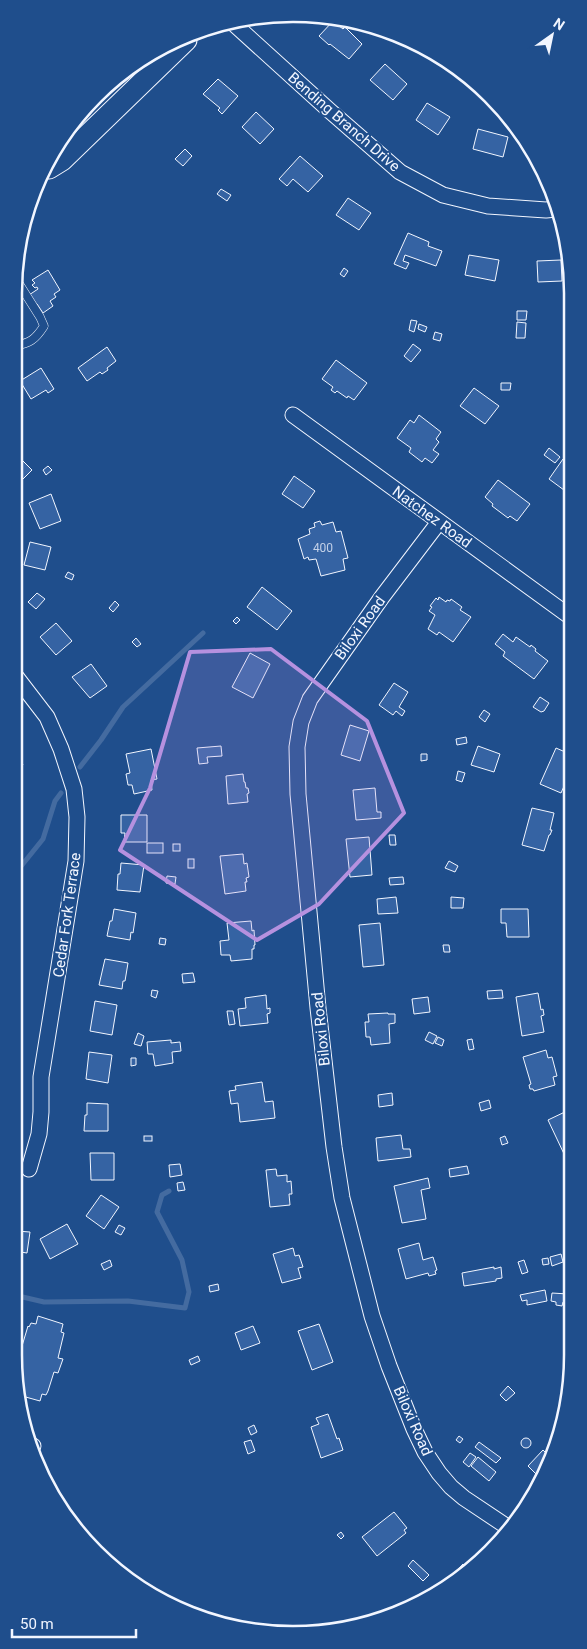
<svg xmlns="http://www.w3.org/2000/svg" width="587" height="1649" font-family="Roboto,sans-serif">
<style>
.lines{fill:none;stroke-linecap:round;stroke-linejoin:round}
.stream{stroke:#446ba0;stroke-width:5}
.building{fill:#3563a3;stroke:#f2f6ff}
.lane-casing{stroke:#f2f6ff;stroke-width:9}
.street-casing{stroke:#f2f6ff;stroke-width:17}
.secondary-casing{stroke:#f2f6ff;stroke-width:23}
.lane{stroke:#1f4e8c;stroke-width:8}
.street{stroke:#1f4e8c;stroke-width:15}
.secondary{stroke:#1f4e8c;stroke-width:21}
.marked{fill:#b691df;fill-opacity:0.2;stroke:#b691df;stroke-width:4;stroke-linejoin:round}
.labels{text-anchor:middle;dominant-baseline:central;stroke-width:4;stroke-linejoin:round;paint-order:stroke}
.number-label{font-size:12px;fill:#c3d1e8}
.street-label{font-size:15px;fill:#f2f6ff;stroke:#1f4e8c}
.rim{fill:none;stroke:#f2f6ff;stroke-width:2.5}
</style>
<rect width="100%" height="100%" fill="#1f4e8c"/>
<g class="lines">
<!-- stream -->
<g class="stream">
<polyline points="80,767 101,740 123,707 203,633"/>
<polyline points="14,901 20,890 18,870 43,839 55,801 61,793"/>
<polyline points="14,1295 44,1302 128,1301 185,1308 189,1292 182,1260 157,1212 162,1195 169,1191"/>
</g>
</g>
<!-- building -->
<g class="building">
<polygon points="333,21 343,29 345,27 362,44 349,59 330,44 329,45 319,36"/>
<polygon points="424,47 434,51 435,52 431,57 423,49"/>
<polygon points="385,64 407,84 393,100 370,80"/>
<polygon points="218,79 238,96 222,114 218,110 220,108 203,94"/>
<polygon points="427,103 450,117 438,135 416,120"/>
<polygon points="256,112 274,129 260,144 242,127"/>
<polygon points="478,129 508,137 503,157 473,149"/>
<polygon points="185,149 192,156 183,166 175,159"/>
<polygon points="300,156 323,176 308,192 293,179 287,186 279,179"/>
<polygon points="221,189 231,195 227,201 217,194"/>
<polygon points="348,198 371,213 359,230 336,215"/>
<polygon points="408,233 429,242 428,246 442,251 436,266 405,255 403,261 409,263 406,269 394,264"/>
<polygon points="469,255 499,260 495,281 465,275"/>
<polygon points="561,260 562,281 538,282 537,261"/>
<polygon points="344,268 348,271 344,277 340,274"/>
<polygon points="48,270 60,290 54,294 56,297 50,301 53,306 43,313 37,304 35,305 29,295 38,289 37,287 35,288 32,285 35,283 32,280"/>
<polygon points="517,311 527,311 526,320 517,320"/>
<polygon points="411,320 417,321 414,332 409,330"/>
<polygon points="517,322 526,323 525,338 516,338"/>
<polygon points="419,324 427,327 425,332 418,329"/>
<polygon points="435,332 442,334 440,341 433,339"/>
<polygon points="413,344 421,350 411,362 404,356"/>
<polygon points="107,347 116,361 107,368 108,370 102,374 100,372 87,381 78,368"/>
<polygon points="336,360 367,383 354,400 348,396 347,398 337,391 335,393 331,390 333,387 322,379"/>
<polygon points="41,368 54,389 48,393 46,390 31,399 20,381"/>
<polygon points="501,383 511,383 510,390 501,390"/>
<polygon points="474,388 499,406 485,424 460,406"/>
<polygon points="419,415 441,432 436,439 439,442 433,450 439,454 432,463 425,458 422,462 409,452 411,448 397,438 410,420 414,423"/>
<polygon points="549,448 560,457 555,463 544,455"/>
<polygon points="15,453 32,470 17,485 14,482"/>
<polygon points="563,459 571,466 571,489 568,493 549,479"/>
<polygon points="48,466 52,470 46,475 43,470"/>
<polygon points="294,476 315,491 303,508 282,494"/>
<polygon points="498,480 530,504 517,521 510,516 508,518 492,506 493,504 485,497"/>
<polygon points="51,494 61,521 40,529 29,503"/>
<polygon points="320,521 322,525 333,522 336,532 341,531 348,558 343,559 345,570 321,576 316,559 309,560 308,557 304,559 298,539 310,534 309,529 315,527 314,523"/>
<polygon points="30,542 51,547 45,570 24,565"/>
<polygon points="68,572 74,575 72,580 65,577"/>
<polygon points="262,587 292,611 277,630 247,607"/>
<polygon points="14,588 21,595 14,603"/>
<polygon points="37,593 45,599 36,609 28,602"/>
<polygon points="439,597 446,602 447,600 450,601 451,599 462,607 460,610 471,617 453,642 439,632 437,635 428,629 435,615 429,611 432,607 430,606 436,598 438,600"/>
<polygon points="115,601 119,605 113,612 109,608"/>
<polygon points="237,617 240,620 236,624 233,621"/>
<polygon points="56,623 72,641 56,655 40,637"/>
<polygon points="503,634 513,642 516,637 530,647 531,645 536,649 535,651 548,661 534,679 503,656 505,652 495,644"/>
<polygon points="136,638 141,644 137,647 132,642"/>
<polygon points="250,653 270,664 253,698 232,687"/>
<polygon points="91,664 107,686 90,698 72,677"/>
<polygon points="394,683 408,692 399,707 405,711 402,716 396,711 393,715 379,705"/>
<polygon points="540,697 549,703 544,711 541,712 533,707"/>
<polygon points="484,710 490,714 485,722 479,717"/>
<polygon points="350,725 369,731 360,761 341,755"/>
<polygon points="466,737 467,743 457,745 456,739"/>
<polygon points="221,746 222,756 207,757 208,763 199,764 197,748"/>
<polygon points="478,746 500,754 494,772 471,765"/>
<polygon points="14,748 23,765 14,770"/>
<polygon points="556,748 572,755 572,768 570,772 572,773 570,778 568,777 561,793 540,784"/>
<polygon points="151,749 157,779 151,780 152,790 134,794 132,785 128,785 126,774 130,773 126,754"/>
<polygon points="421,754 427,754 427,760 421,761"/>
<polygon points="458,771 465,773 462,782 456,780"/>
<polygon points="243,774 244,782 245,782 246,788 248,788 249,793 247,794 248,802 228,804 226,776"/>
<polygon points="375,788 377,812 381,812 381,818 356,820 353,790"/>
<polygon points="532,808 554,813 550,830 552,830 550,835 549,835 544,851 522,845"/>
<polygon points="121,815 147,815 147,842 124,842 125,833 121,833"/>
<polygon points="389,835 395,835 396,845 390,845"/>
<polygon points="369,837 372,875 350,877 346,839"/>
<rect x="147" y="843" width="16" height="10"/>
<rect x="173" y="844" width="7" height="7"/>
<polygon points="243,854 244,864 247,863 249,877 246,878 247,882 245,882 246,891 225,894 220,856"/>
<rect x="188" y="859" width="6" height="9"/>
<polygon points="449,861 458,866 455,872 445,868"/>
<polygon points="121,863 144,865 140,892 117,890 118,874 120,874"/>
<polygon points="167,876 176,877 175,884 166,883"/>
<polygon points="403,877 404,884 390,885 389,878"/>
<polygon points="396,897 398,913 378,914 377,899"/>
<polygon points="451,897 464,898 463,908 451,908"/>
<polygon points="114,909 136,913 133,933 131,932 130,940 107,936 110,921 112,921"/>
<polygon points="501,909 528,909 529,937 507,937 506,923 501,923"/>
<polygon points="251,921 252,931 254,930 255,945 254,945 254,949 252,949 252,959 231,961 230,955 221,955 220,941 229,940 227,923"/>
<polygon points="380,923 384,965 363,967 359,925"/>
<polygon points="160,938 166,939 165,945 159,944"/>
<polygon points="14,942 17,942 14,958 19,958 14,990"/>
<polygon points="443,945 449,945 450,952 444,952"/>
<polygon points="105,959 128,963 125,981 123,981 122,989 99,985"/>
<polygon points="193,973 195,982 183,983 182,974"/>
<polygon points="152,990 158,991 156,998 151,996"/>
<polygon points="502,990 503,998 488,999 487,991"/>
<polygon points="538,993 541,1010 543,1009 544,1015 541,1016 544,1032 522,1036 516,997"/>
<polygon points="266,995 267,1009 270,1008 270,1013 267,1014 268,1023 240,1026 238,1009 246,1008 245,998"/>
<polygon points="428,997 430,1012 414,1014 412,999"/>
<polygon points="95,1001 117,1005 112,1035 90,1031"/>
<polygon points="227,1011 233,1011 235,1024 229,1025"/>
<polygon points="388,1013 388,1014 395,1014 395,1023 389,1024 390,1043 371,1045 370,1037 366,1037 365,1022 369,1022 368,1014"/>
<polygon points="429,1032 437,1036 433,1044 425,1040"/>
<polygon points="138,1033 144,1036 141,1046 134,1044"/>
<polygon points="438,1037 444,1040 442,1046 435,1043"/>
<polygon points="472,1039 474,1049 469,1050 467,1040"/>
<polygon points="171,1040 171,1043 180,1042 181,1051 172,1052 173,1063 155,1066 153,1054 148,1054 147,1042"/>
<polygon points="546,1050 548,1058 552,1057 557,1076 553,1077 555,1085 534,1091 533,1089 530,1089 529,1085 531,1084 523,1057"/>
<polygon points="89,1052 112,1055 108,1083 86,1079"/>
<polygon points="131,1058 136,1058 136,1065 131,1066"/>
<polygon points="262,1082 265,1102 273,1101 275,1118 240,1122 238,1103 231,1104 229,1091 236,1090 235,1086"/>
<polygon points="392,1093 393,1105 379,1107 378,1095"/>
<polygon points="489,1100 491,1108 481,1111 479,1103"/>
<polygon points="87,1103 108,1104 108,1131 84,1131 85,1115 87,1115"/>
<polygon points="569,1110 573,1118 573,1152 565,1156 548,1120"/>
<polygon points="401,1135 403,1149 410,1149 411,1157 378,1161 376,1138"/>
<rect x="144" y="1136" width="8" height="5"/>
<polygon points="505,1136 508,1143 502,1145 500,1138"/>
<polygon points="90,1153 114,1153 114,1180 91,1180"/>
<polygon points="180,1164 182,1175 170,1177 169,1165"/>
<polygon points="467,1166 469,1174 450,1177 449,1169"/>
<polygon points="276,1169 277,1176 287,1175 287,1182 291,1181 292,1194 289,1194 290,1205 270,1207 266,1170"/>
<polygon points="428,1178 430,1188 421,1190 426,1219 402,1223 394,1186"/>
<polygon points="183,1182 185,1190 178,1191 177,1183"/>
<polygon points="101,1195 119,1207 104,1229 86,1216"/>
<polygon points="67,1224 78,1244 50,1259 40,1239"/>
<polygon points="119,1225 125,1228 121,1235 115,1232"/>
<polygon points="14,1229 16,1229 16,1231 30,1232 27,1253 14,1251"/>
<polygon points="419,1243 423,1260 433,1257 437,1270 435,1271 436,1274 429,1276 428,1273 406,1279 398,1249"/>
<polygon points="293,1248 295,1256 299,1255 303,1267 298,1268 301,1278 282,1283 273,1254"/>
<polygon points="561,1254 563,1262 552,1266 550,1257"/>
<polygon points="548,1258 549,1264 543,1265 542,1259"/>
<polygon points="110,1260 112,1266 104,1270 101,1264"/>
<polygon points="524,1260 528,1272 522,1274 518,1262"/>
<polygon points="494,1267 494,1269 501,1267 502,1278 496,1279 496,1281 464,1286 462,1273"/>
<polygon points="218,1284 219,1290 210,1292 209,1286"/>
<polygon points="545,1290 547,1301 527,1305 527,1300 522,1301 520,1295"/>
<polygon points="552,1293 568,1294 567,1303 563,1302 562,1306 556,1305 556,1302 551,1301"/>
<polygon points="38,1316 63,1324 61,1332 64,1333 58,1358 63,1359 58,1373 54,1372 48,1391 46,1395 42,1394 40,1401 22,1396 16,1367 18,1360 14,1358 18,1345 22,1346 28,1326 29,1327 31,1323 36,1324"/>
<polygon points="319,1324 333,1362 312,1370 298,1331"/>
<polygon points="253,1326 260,1343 241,1350 235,1333"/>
<polygon points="573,1332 573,1344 568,1338"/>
<polygon points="198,1356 200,1361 191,1365 189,1360"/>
<polygon points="508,1386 515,1393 506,1401 500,1395"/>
<polygon points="328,1414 337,1439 339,1438 343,1450 321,1458 311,1427 319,1424 316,1418"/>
<polygon points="254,1425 257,1432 251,1435 248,1428"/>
<polygon points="459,1436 463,1439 460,1443 456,1440"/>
<circle cx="526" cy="1443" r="5"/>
<polygon points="251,1440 255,1451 248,1454 244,1442"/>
<polygon points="479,1442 501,1458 496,1463 475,1447"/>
<polygon points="543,1450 550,1457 541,1479 528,1466"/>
<polygon points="470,1453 476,1457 469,1467 463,1462"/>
<polygon points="478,1457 496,1472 489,1481 471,1466"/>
<polygon points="394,1512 407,1528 404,1530 406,1533 377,1556 362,1537"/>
<polygon points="341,1532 344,1536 341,1539 337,1535"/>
<polygon points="413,1560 429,1575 423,1581 408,1566"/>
<polygon points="463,1564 468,1569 449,1588 437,1592"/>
</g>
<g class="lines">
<!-- lane casing -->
<g class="lane-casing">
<path id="lane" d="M14 346C30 343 35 340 44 326L40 317 16 279"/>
</g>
<!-- street casing -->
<g class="street-casing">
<g id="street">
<polyline points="234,24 330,111 400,172 443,195 488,206 546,210 556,209"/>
<polyline points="293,415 572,618"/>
<polyline points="439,522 382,597 310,699 301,722 297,747 298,794 318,1008 334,1147 342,1198 372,1316 389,1366 414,1429 425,1452 439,1473 451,1487 464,1498 509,1528"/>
<polyline points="14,674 47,717 61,749 74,789 77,817 76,861 41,1077 41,1112 39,1134 29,1169"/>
<polyline points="32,1446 33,1446"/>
</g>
</g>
<!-- secondary casing -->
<g class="secondary-casing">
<polyline id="secondary" points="49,168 62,160 186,40"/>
</g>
<!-- lane -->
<use href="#lane" class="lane"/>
<!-- street -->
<use href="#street" class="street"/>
<!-- secondary -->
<use href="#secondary" class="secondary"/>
</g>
<!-- marked area -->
<path class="marked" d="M271 649 367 721 404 813 319 904 257 940 120 850 150 788 190 652Z"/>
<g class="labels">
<!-- number labels -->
<g class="number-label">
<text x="323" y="548">400</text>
</g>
<!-- street labels -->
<g class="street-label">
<text transform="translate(344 122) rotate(41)">Bending Branch Drive</text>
<text transform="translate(432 517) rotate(36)">Natchez Road</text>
<text transform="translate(360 628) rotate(-54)">Biloxi Road</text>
<text transform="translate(67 915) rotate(-82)">Cedar Fork Terrace</text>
<text transform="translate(321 1029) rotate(-96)">Biloxi Road</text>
<text transform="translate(413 1421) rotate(66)">Biloxi Road</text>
</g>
</g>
<!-- crop -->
<path d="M0 0H587V1649H0ZM293 22H293A271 271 0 0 1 564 293V1355A271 271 0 0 1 293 1626H293A271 271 0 0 1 22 1355V293A271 271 0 0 1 293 22Z" fill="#1f4e8c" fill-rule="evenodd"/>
<path class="rim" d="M293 22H293A271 271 0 0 1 564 293V1355A271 271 0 0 1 293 1626H293A271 271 0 0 1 22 1355V293A271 271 0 0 1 293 22Z"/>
<!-- north arrow -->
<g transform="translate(552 35) rotate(33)" stroke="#1f4e8c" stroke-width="4" paint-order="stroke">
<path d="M0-4L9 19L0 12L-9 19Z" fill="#f2f6ff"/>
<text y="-8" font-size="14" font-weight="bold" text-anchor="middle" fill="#f2f6ff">N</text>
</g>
<!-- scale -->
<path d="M12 1629v8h124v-8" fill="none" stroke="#f2f6ff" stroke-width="2.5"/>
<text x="20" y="1629" font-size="15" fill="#f2f6ff" stroke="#1f4e8c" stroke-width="4" paint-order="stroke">50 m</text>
</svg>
